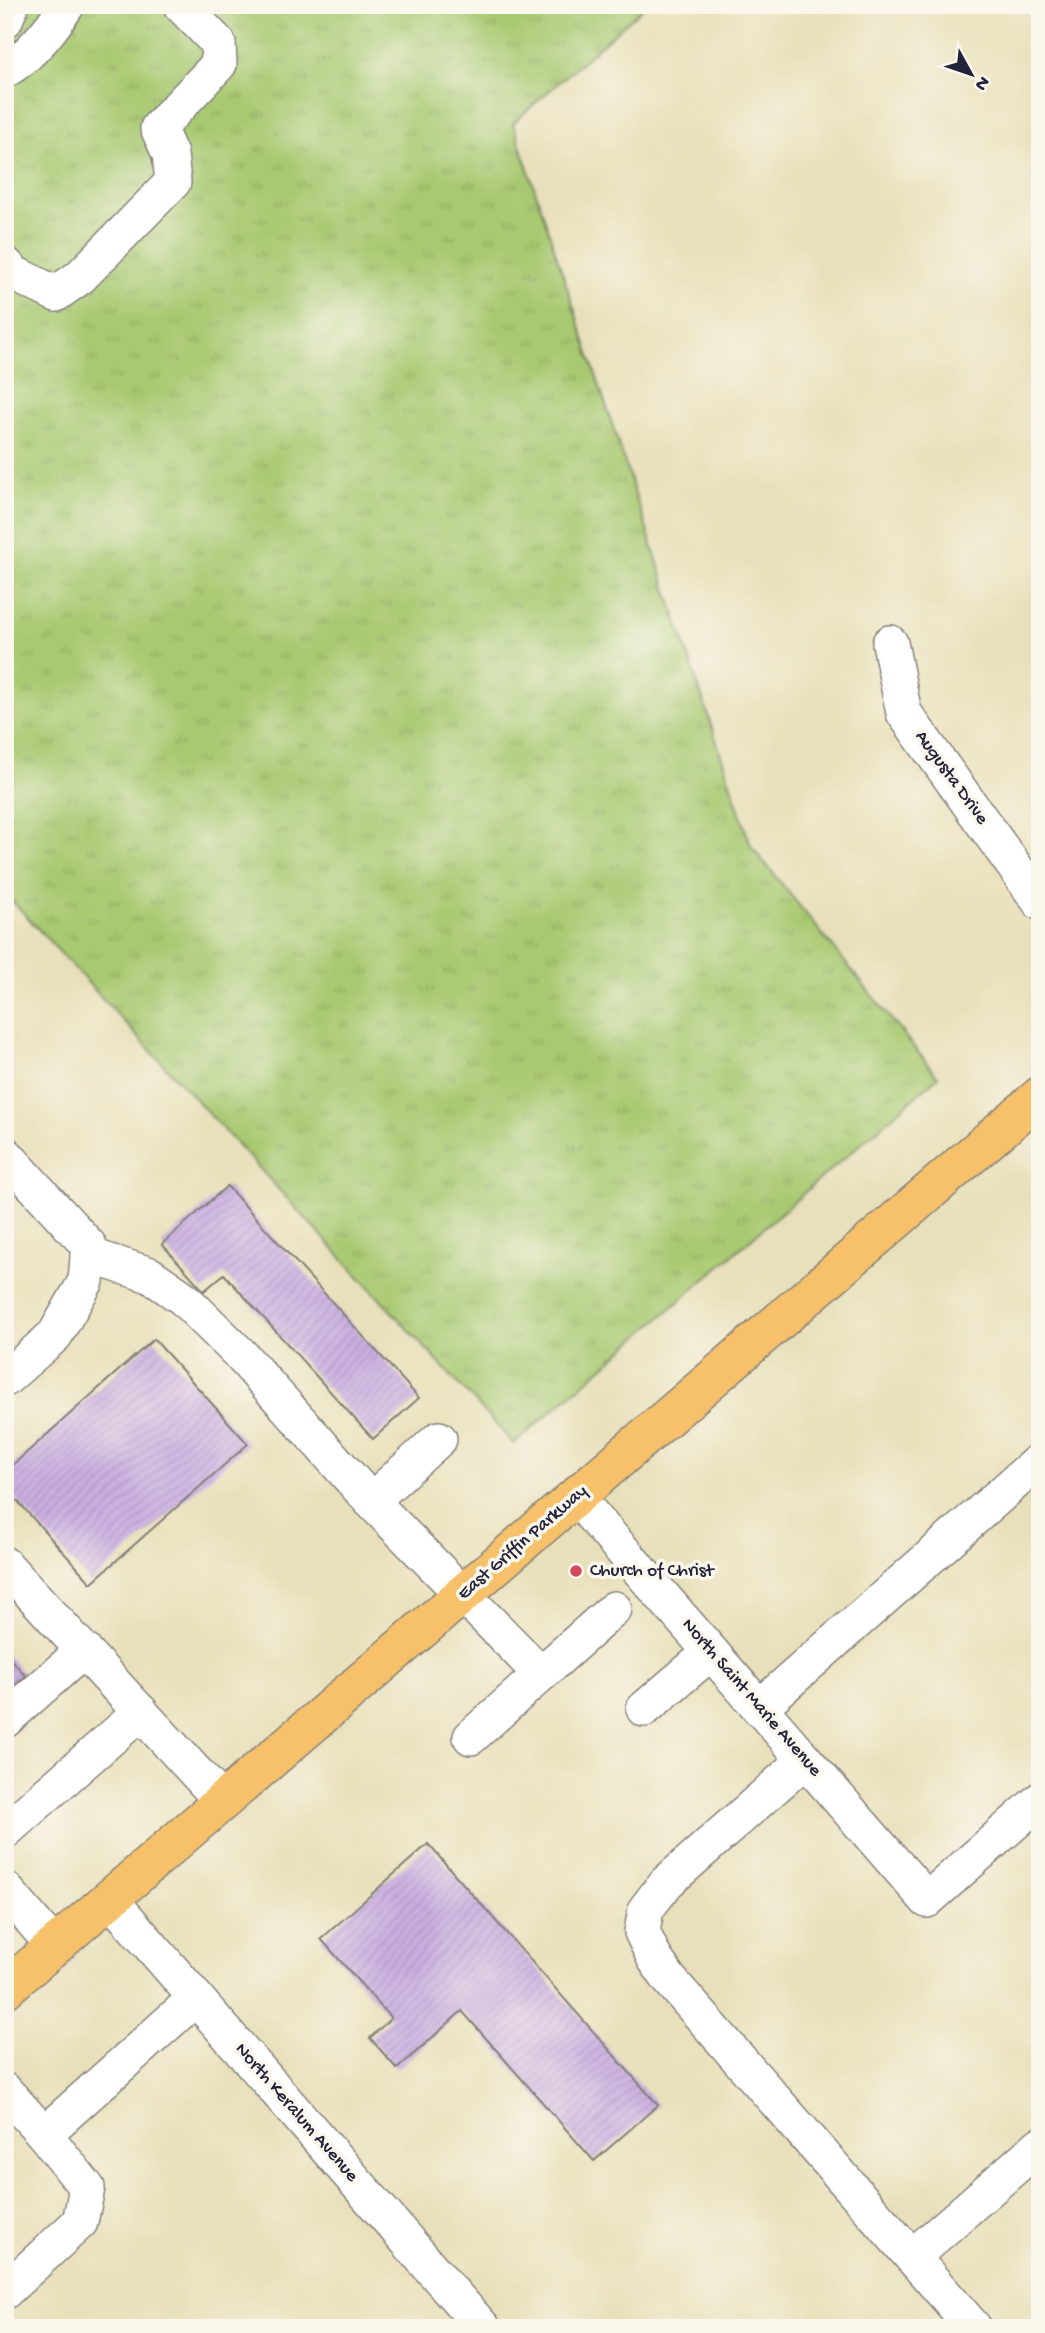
<svg xmlns="http://www.w3.org/2000/svg" width="1045" height="2333" font-family="'Gochi Hand',sans-serif">
<style>
.grass{fill:url(#grass-tufts);stroke:#657656;stroke-width:2}
.building{fill:url(#building-hatch)}
.lines{fill:none;stroke-linecap:round;stroke-linejoin:round}
.minor-casing{stroke:#85817a;stroke-width:38}
.major-casing{stroke:#85817a;stroke-width:41}
.minor{stroke:#fff;stroke-width:35}
.major{stroke:#f6c16b;stroke-width:38}
.poi-dot{fill:#d1495b;stroke:#fbf7ec;stroke-width:2.5}
.labels{text-anchor:middle;dominant-baseline:central;stroke-width:7;stroke-linejoin:round;paint-order:stroke}
.street-label{font-size:19px;fill:#22223b;stroke:#fbf7ec}
.poi-label{font-size:19px;fill:#22223b;stroke:#fbf7ec;text-anchor:start}
</style>
<defs>
<pattern id="grass-tufts" width="24" height="20" patternUnits="userSpaceOnUse" patternTransform="scale(1.75)"><rect width="24" height="20" fill="#a8c971"/><path d="M3 7l-1-3M5 7V3M7 7l1-3M15 17l-1-3M17 17v-4M19 17l1-3" fill="none" stroke="#90ac63"/></pattern>
<pattern id="building-hatch" width="6" height="6" patternUnits="userSpaceOnUse" patternTransform="scale(1.75)"><rect width="6" height="6" fill="#caaee1"/><path d="M-1 1l2-2M0 6l6-6M5 7l2-2" fill="none" stroke="#ad95c2"/></pattern>
</defs>
<rect width="100%" height="100%" fill="#fbf7ec"/>
<filter id="ink" filterUnits="userSpaceOnUse"><feTurbulence type="fractalNoise" baseFrequency=".0143" numOctaves="2"/><feDisplacementMap in="SourceGraphic" scale="14" xChannelSelector="R" yChannelSelector="G"/><feConvolveMatrix kernelMatrix="1 2 1 2 8 2 1 2 1" color-interpolation-filters="sRGB"/></filter>
<filter id="wash" filterUnits="userSpaceOnUse"><feTurbulence type="fractalNoise" baseFrequency=".00686" numOctaves="4" result="noise"/><feDisplacementMap in="SourceGraphic" scale="28" xChannelSelector="R" yChannelSelector="G"/><feGaussianBlur stdDeviation="1.57" result="paint"/><feColorMatrix in="noise" values="0 0 0 0 0 0 0 0 0 0 0 0 0 0 0 0 0 1.4 0 .05"/><feComposite in="paint" operator="in"/></filter>
<g filter="url(#wash)">
<rect width="100%" height="100%" fill="#e8e0ba"/>
<!-- grass -->
<polygon class="grass" points="5,5 646,5 513,123 751,846 938,1077 514,1444 5,893"/>
<g id="blocks">
<!-- building -->
<g class="building">
<polygon points="227,1186 419,1398 373,1439 224,1274 204,1291 162,1244"/>
<polygon points="154,1339 248,1444 91,1583 5,1487 5,1472"/>
<polygon points="5,1653 26,1676 5,1694"/>
<polygon points="428,1844 658,2105 594,2161 462,2011 397,2069 370,2038 391,2018 321,1939"/>
</g>
</g>
</g>
<g filter="url(#ink)">
<use href="#blocks" fill-opacity="0" stroke="#85817a" stroke-width="2"/>
<g class="lines">
<!-- minor casing -->
<g class="minor-casing">
<g id="minor">
<polyline points="5,20 11,5"/>
<path d="M5 70C29 57 52 28 67 5"/>
<polyline points="5,264 15,274 56,294 80,277 173,182 170,154 158,128 219,64 218,43 181,5"/>
<polyline points="890,643 904,713 1040,902"/>
<polyline points="5,1154 89,1246 86,1281 55,1335 5,1379"/>
<polyline points="88,1255 150,1275 183,1298 239,1353 371,1501 541,1674 471,1737"/>
<polyline points="576,1497 927,1900 1040,1800"/>
<polyline points="371,1501 439,1439"/>
<polyline points="5,1565 223,1802"/>
<polyline points="541,1674 614,1609"/>
<polyline points="759,1708 1040,1460"/>
<polyline points="644,1709 711,1652"/>
<polyline points="5,1720 84,1650"/>
<polyline points="805,1760 666,1883 646,1909 642,1932 655,1959 669,1979 974,2328"/>
<polyline points="5,1831 141,1712"/>
<polyline points="5,1889 55,1947"/>
<polyline points="110,1899 483,2328"/>
<polyline points="5,2091 44,2134 196,1998"/>
<polyline points="912,2257 1040,2145"/>
<polyline points="5,2291 80,2222 87,2188 44,2134"/>
</g>
</g>
<!-- major casing -->
<g class="major-casing">
<polyline id="major" points="5,1989 1040,1096"/>
</g>
<!-- minor -->
<use href="#minor" class="minor"/>
<!-- major -->
<use href="#major" class="major"/>
</g>
</g>
<!-- markers -->
<circle class="poi-dot" cx="576" cy="1571" r="7"/>
<g class="labels">
<!-- street labels -->
<g class="street-label">
<text transform="translate(951 778) rotate(54)">Augusta Drive</text>
<text transform="translate(523 1543) rotate(-41)">East Griffin Parkway</text>
<text transform="translate(751 1698) rotate(49)">North Saint Marie Avenue</text>
<text transform="translate(296 2113) rotate(49)">North Keralum Avenue</text>
</g>
<!-- poi labels -->
<g class="poi-label">
<text x="590" y="1571">Church of Christ</text>
</g>
</g>
<!-- margin -->
<rect width="1045" height="2333" fill="none" stroke="#fbf7ec" stroke-width="28"/>
<!-- north arrow -->
<g transform="translate(971 74) rotate(130)" stroke="#fbf7ec" stroke-width="5" paint-order="stroke">
<path d="M0-5L12 26L0 18L-12 26Z" fill="#22223b"/>
<text y="-10" font-size="19" font-weight="bold" text-anchor="middle" fill="#22223b">N</text>
</g>
</svg>
